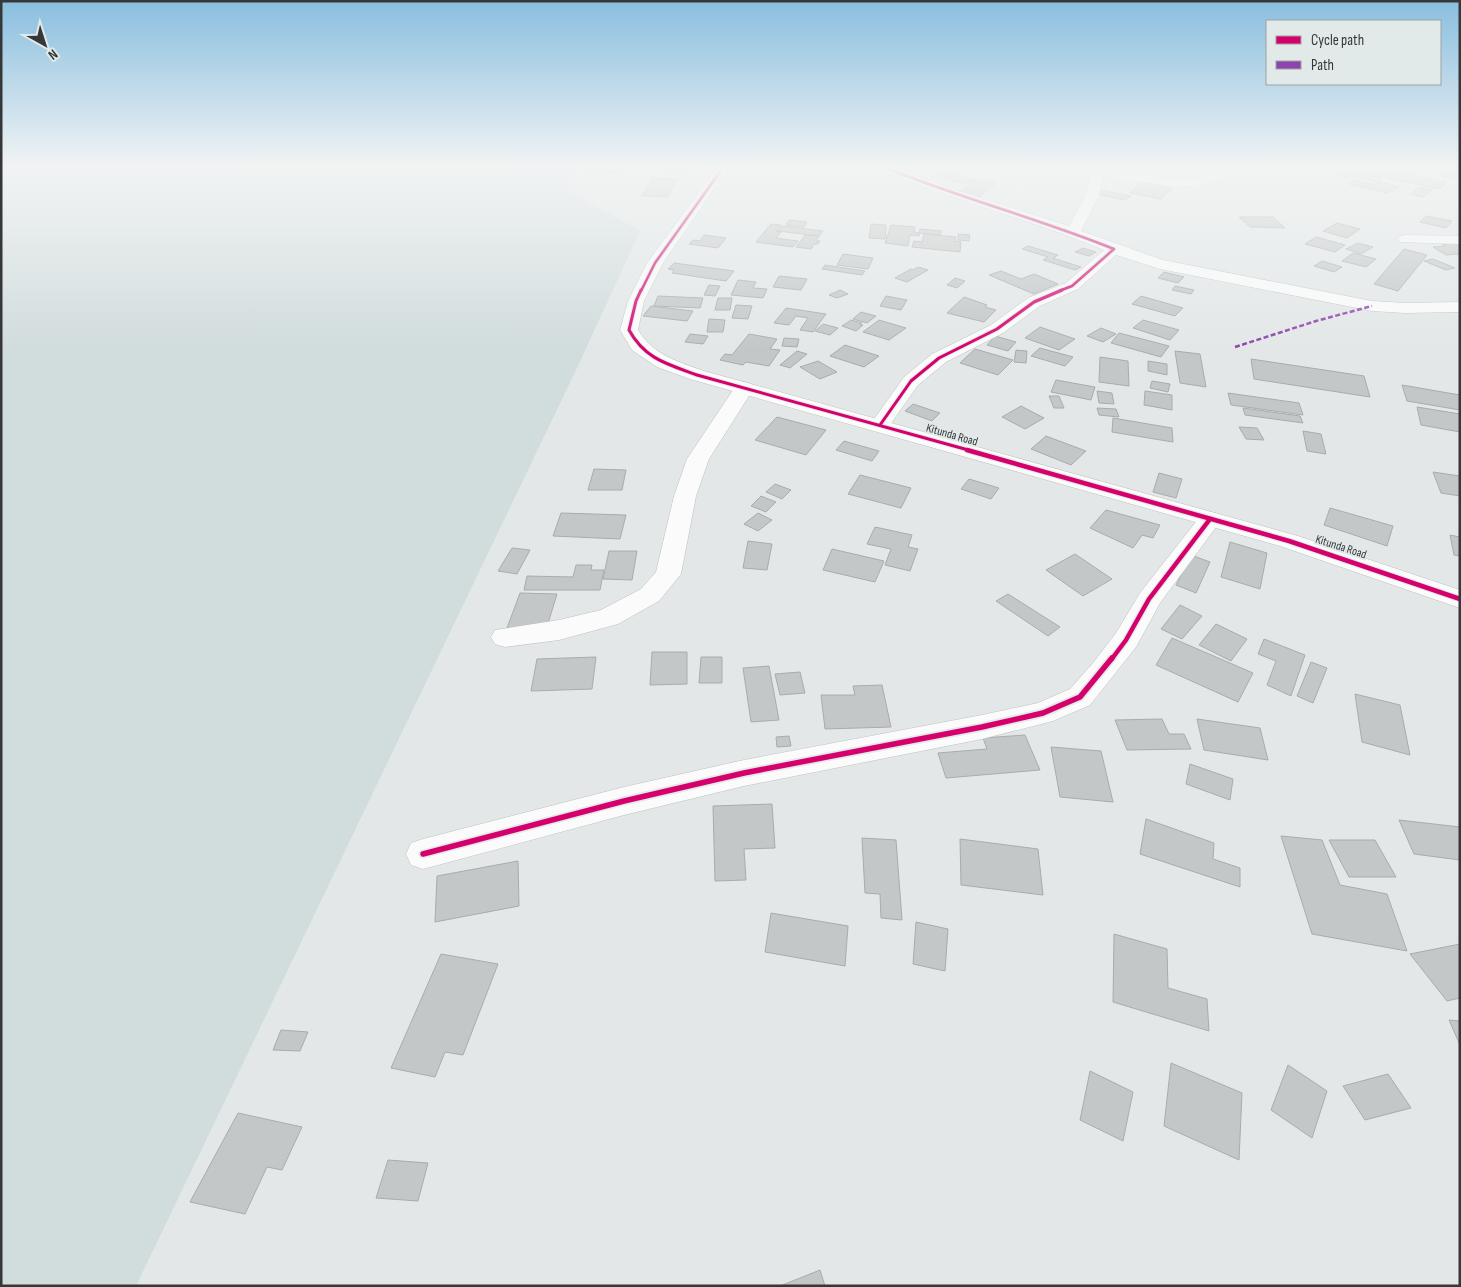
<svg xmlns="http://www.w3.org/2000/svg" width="1461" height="1287" font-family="'Sofia Sans Condensed',sans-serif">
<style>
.built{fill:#d1dcdd}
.building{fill:#c4c7c7;stroke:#a9acac}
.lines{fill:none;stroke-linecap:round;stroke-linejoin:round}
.street-casing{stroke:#bdc0c0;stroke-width:1}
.secondary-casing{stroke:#bdc0c0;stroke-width:1}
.street{fill:#fbfbfb;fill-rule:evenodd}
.secondary{fill:#fbfbfb;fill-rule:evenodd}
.quiet{stroke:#8e44ad;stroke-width:2.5;stroke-dasharray:5 2.5;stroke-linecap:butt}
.cycleway-far3-casing{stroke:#e1e9e9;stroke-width:4.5}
.cycleway-far2-casing{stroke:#e1e9e9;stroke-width:5}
.cycleway-far1-casing{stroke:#e1e9e9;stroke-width:7}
.cycleway-casing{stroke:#e1e9e9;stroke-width:9}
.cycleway-far3{stroke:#d6006c;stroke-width:2.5}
.cycleway-far2{stroke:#d6006c;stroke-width:3}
.cycleway-far1{stroke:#d6006c;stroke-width:4.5}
.cycleway{stroke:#d6006c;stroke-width:5.5}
.labels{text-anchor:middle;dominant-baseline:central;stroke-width:4;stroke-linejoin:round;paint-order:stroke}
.far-street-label{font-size:12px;fill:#353738;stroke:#e1e9e9}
</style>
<rect width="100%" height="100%" fill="#e3e7e7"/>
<!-- built -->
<polygon class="built" points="1,169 581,169 569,187 569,191 640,231 577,368 136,1286 1,1286"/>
<!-- building -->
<g class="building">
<polygon points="590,169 620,171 617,174 587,172"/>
<polygon points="671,169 683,169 683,174 670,174"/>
<polygon points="1344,169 1359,169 1349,177 1337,175"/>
<polygon points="1368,169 1378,169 1446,182 1441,189 1363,173"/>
<polygon points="946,170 965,178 996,183 990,188 957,182 933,173"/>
<polygon points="1446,171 1458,173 1453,178 1441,176"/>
<polygon points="1357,173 1382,178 1378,182 1353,176"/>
<polygon points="652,178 677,179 668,197 642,196"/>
<polygon points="1355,180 1374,185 1379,182 1399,187 1387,193 1348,184"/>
<polygon points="1142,182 1172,189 1161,199 1130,193"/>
<polygon points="968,186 988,190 979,197 958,193"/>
<polygon points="1419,187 1432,190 1423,197 1411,194"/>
<polygon points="1101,190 1131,196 1125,200 1095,194"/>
<polygon points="1426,216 1452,221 1446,228 1420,222"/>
<polygon points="1239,217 1273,217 1285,228 1250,227"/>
<polygon points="789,220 807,222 804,227 786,225"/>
<polygon points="1337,223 1360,229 1347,238 1323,231"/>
<polygon points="771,224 781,225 776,231 781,232 776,238 798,241 793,247 756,242"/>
<polygon points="871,224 886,225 885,239 869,238"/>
<polygon points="891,225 915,227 914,232 920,233 919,236 910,235 908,246 885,243"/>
<polygon points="782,226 823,231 819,236 778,231"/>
<polygon points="920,229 942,231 940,235 919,233"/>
<polygon points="924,234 956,237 955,241 961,242 960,252 912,247 914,241 922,242"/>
<polygon points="958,234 970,235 969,241 958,240"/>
<polygon points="704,235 726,238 718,248 689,244 693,240 700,241"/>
<polygon points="805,235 819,236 816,241 820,241 818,244 814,244 811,249 796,247"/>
<polygon points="1316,237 1345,245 1335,252 1305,244"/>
<polygon points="1358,243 1373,247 1361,254 1346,249"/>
<polygon points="1454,243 1460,246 1460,254 1446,255 1433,247 1446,246 1442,244"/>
<polygon points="1028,246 1058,255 1053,258 1081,267 1075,270 1043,260 1048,257 1022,249"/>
<polygon points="1083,248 1096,252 1089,256 1075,252"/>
<polygon points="1404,249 1427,255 1398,291 1374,284"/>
<polygon points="1353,253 1376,259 1366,267 1342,261"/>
<polygon points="843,254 873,258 868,269 837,265"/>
<polygon points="1433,259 1455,268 1446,270 1424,261"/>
<polygon points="1322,261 1342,267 1334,272 1314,266"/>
<polygon points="674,263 734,271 726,281 672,273 674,270 668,269"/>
<polygon points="825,265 865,271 862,275 822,269"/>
<polygon points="918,267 928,270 907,282 895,278 911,269 913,270"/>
<polygon points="1001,271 1021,279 1034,274 1058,284 1034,294 989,275"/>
<polygon points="1164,272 1184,277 1178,283 1158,278"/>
<polygon points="779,276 807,279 801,290 773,287"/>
<polygon points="955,278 965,281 957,288 947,285"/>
<polygon points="738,280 756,282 753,288 767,289 763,298 731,295"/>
<polygon points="709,285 720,286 715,296 704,295"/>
<polygon points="1175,286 1194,290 1191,294 1172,290"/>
<polygon points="840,290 848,294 837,298 829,295"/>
<polygon points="658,296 703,298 700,308 654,306"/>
<polygon points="886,296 907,300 901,310 880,306"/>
<polygon points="1141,296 1183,308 1175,316 1132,304"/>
<polygon points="964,297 987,305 985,307 996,310 984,322 947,313"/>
<polygon points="718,298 732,298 730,310 715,310"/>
<polygon points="736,305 752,306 748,319 732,318"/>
<polygon points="651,306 693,311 687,321 643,316"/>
<polygon points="786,308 826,314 813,332 800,330 808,318 796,316 789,325 774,323"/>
<polygon points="861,312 876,316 867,323 853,319"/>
<polygon points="709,319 725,320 723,332 707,332"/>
<polygon points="851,320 862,323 860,325 863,325 856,331 842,326"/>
<polygon points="879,320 906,328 889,340 863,332"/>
<polygon points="1143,320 1179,330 1170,340 1133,328"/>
<polygon points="823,324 838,328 830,335 815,331"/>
<polygon points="1040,327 1075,339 1059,350 1025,338"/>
<polygon points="1101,328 1116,334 1103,342 1087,336"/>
<polygon points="1119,333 1169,346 1161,357 1111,343"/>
<polygon points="690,334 708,336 703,344 685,342"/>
<polygon points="749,334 777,339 770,349 780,350 769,366 746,362 743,365 720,360 725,354 732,355"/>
<polygon points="995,336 1016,342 1008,351 987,345"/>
<polygon points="784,338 799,339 797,347 782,346"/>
<polygon points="845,345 879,356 864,367 830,356"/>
<polygon points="1040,348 1073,357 1065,366 1031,356"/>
<polygon points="975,349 1013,360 998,375 960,363"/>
<polygon points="1016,350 1027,351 1026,363 1014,362"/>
<polygon points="797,351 807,354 790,368 780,365"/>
<polygon points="1175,351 1200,354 1206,387 1180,383"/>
<polygon points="1100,357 1128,361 1129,386 1099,382"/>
<polygon points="1251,359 1364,376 1370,397 1254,379"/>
<polygon points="818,361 837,372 820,379 800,367"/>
<polygon points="1148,361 1167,364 1167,375 1148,371"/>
<polygon points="1056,380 1095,387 1091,400 1051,392"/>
<polygon points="1152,381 1170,384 1168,392 1150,388"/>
<polygon points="1402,385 1460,395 1460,410 1407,401"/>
<polygon points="1097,391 1112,393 1114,404 1099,403"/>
<polygon points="1145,391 1172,395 1172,410 1144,405"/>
<polygon points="1228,393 1299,403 1303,415 1231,405"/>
<polygon points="1049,396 1059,396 1064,408 1054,408"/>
<polygon points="913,404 940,413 932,421 905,411"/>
<polygon points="1021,406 1044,418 1025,429 1002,417"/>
<polygon points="1417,407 1460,414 1460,432 1421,425"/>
<polygon points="1097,408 1116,409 1119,417 1099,415"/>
<polygon points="1243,408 1300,416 1303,423 1245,415"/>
<polygon points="777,417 826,430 806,455 755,440"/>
<polygon points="1113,418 1172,428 1173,442 1112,432"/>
<polygon points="1239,427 1257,428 1264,440 1246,439"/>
<polygon points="1303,431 1321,434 1326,454 1307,451"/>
<polygon points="1046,436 1086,451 1071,465 1031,449"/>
<polygon points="844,441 879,451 872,461 836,450"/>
<polygon points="594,469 626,470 622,490 588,490"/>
<polygon points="1433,472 1460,476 1460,496 1441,493"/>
<polygon points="1159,473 1182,479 1176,498 1153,492"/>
<polygon points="860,475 911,488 901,508 848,494"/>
<polygon points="969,479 999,488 991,499 961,489"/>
<polygon points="775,484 791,490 782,499 766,492"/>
<polygon points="761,496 776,502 766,512 751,506"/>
<polygon points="1330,508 1393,526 1387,546 1324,525"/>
<polygon points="1106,510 1160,525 1153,538 1142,535 1133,548 1090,528"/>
<polygon points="561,513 626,515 620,539 553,536"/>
<polygon points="758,513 772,520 758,531 744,524"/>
<polygon points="875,527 912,535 908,547 918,549 910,571 885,565 891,549 867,544"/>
<polygon points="1450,535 1460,537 1460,556 1454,555"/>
<polygon points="748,541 772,544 767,570 743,568"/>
<polygon points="1230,542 1267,553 1260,589 1221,577"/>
<polygon points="512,548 530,550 517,574 498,571"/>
<polygon points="832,549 884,561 875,582 823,570"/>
<polygon points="609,551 637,551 632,580 603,579"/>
<polygon points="1075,554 1112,579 1083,596 1046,570"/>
<polygon points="1191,555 1210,562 1196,593 1176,585"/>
<polygon points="576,565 592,565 591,570 604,570 600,590 524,590 527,576 573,577"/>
<polygon points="520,593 557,594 546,630 507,628"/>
<polygon points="1008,594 1060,627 1048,636 996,601"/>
<polygon points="1180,605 1202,616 1182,639 1161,629"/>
<polygon points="1216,624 1247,639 1231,661 1199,645"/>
<polygon points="1172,638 1253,673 1238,702 1156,665"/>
<polygon points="1264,639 1305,655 1291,696 1267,685 1276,661 1258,654"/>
<polygon points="652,652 687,652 687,684 650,685"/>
<polygon points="596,657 592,689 531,691 537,659"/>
<polygon points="701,657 722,657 722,683 699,683"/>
<polygon points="1311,662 1327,668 1313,703 1297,696"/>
<polygon points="769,666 779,720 751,722 743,668"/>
<polygon points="800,672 805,693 780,695 775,674"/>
<polygon points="882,685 891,727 825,729 821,695 855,695 853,686"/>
<polygon points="1355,694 1400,705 1410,755 1362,742"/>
<polygon points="1162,719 1169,734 1184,734 1191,749 1127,750 1115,720"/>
<polygon points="1197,719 1260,728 1268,760 1204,750"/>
<polygon points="1025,735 1040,770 946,778 938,753 987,749 983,738"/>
<polygon points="789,736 791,746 777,747 776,737"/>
<polygon points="1051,747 1101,751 1113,802 1060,797"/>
<polygon points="1190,764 1233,779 1230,800 1186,784"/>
<polygon points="772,804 775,848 744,849 746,880 715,881 713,806"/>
<polygon points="1146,819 1214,843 1213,859 1240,868 1240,887 1140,854"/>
<polygon points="1399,820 1460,827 1460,860 1414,854"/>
<polygon points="1281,836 1322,840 1340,885 1387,894 1407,951 1312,934"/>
<polygon points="862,838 896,840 902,920 881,918 880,894 865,893"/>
<polygon points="960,839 1038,849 1043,895 961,885"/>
<polygon points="1329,840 1375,840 1396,877 1349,877"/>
<polygon points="518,861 519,906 435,922 437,876"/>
<polygon points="771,913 848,926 845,966 765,952"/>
<polygon points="916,922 948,929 945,971 913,964"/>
<polygon points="1114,934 1167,949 1168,988 1207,999 1209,1031 1113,1002"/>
<polygon points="1460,944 1460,998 1447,1001 1410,954"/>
<polygon points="441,954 498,964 463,1055 445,1052 435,1077 391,1068"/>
<polygon points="1449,1020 1460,1021 1460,1045"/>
<polygon points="281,1030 308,1032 300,1051 273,1050"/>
<polygon points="1171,1063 1242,1093 1239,1160 1164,1126"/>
<polygon points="1288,1065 1327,1091 1312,1138 1271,1110"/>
<polygon points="1090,1071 1133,1092 1123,1141 1080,1120"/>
<polygon points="1388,1074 1411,1108 1365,1120 1343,1086"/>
<polygon points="238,1113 302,1127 282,1170 267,1167 245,1214 190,1202"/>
<polygon points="388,1160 428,1163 418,1201 376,1198"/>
<polygon points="820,1270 825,1286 780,1286"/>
</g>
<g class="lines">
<!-- street casing -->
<g class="street-casing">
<g id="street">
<path d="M883 169H899L949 188 1069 226 1086 195 1090 175 1064 172 1062 169H1098L1182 179C1204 177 1220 169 1243 169L1241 172 1200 185 1182 187 1103 177 1099 195 1081 231 1163 260 1372 301 1405 303 1460 302V312L1405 313 1372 311 1160 269 1116 255 1078 289 1040 306 1003 333 946 362 918 385 887 429 880 431 873 429 870 425 904 377 932 354 991 325 1028 298 1066 283 1104 250C1032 220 956 201 885 172Z"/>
<polygon points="1405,235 1460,236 1460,244 1400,242 1398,239 1400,236"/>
<polygon points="744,382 751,384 754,388 709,459 696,496 681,574 659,601 618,624 559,640 505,647 495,644 491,637 495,630 559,620 601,610 641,589 656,572 674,496 687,459 737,384"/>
<polygon points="1210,512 1218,514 1222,519 1160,603 1136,647 1090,705 1053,721 982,739 744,786 624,815 423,869 411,865 406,854 411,843 423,839 624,787 744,760 982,715 1038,703 1070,689 1093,663 1116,633 1140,593 1202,514"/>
</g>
</g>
<!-- secondary casing -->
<g class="secondary-casing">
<path id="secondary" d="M716 169H728L663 263 644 301 638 330C652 354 678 362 704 371L1298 536 1460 590V608L1280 546 690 379 657 367 632 350 620 330 628 301 647 263Z"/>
</g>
<!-- street -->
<use href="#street" class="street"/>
<!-- secondary -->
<use href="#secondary" class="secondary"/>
<!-- quiet -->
<polyline class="quiet" points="1235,347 1316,321 1372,306"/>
<!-- cycleway-far3 casing -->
<g class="cycleway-far3-casing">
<g id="cycleway-far3">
<path d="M889 169C963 199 1040 219 1114 249L1072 286 1059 291"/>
<polyline points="641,291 655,263 722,169"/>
</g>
</g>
<!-- cycleway-far2 casing -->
<g class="cycleway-far2-casing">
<g id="cycleway-far2">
<path d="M641 290 636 301 629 330C645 359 667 364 697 375L972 451"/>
<polyline points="880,425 911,381 939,358 997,329 1034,302 1062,290"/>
</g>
</g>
<!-- cycleway-far1 casing -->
<g class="cycleway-far1-casing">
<g id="cycleway-far1">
<polyline points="967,450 1289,541 1460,599"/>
<polyline points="1111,660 1126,640 1149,599 1210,519"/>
</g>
</g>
<!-- cycleway casing -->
<g class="cycleway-casing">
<polyline id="cycleway" points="423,854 624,801 744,773 982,727 1043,713 1080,697 1112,658"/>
</g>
<!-- cycleway-far3 -->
<use href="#cycleway-far3" class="cycleway-far3"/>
<!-- cycleway-far2 -->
<use href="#cycleway-far2" class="cycleway-far2"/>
<!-- cycleway-far1 -->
<use href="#cycleway-far1" class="cycleway-far1"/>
<!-- cycleway -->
<use href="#cycleway" class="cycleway"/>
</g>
<!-- sky -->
<linearGradient id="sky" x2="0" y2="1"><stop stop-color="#89bedf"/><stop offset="0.48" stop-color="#f2f4f4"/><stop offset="1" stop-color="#f2f4f4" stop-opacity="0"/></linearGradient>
<rect width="1461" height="349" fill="url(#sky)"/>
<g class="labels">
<!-- far-street labels -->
<g class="far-street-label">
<text transform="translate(952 435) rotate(16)">Kitunda Road</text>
<text transform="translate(1341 547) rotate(18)">Kitunda Road</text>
</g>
</g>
<!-- border -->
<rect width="1461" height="1287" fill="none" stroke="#353738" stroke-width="5"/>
<!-- legend -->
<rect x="1266" y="20" width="175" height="65" fill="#e1e9e9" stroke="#9ca2a2"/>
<rect x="1276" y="36" width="25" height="8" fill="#d6006c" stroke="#9ca2a2"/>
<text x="1311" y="45" font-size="15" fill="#353738">Cycle path</text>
<rect x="1276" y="61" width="25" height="8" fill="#8e44ad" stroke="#9ca2a2"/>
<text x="1311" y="70" font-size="15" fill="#353738">Path</text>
<!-- north arrow -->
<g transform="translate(45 45) rotate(141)" stroke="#e1e9e9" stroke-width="4" paint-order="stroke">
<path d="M0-4L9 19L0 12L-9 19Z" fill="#353738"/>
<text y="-8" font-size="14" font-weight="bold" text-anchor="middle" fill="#353738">N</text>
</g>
</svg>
